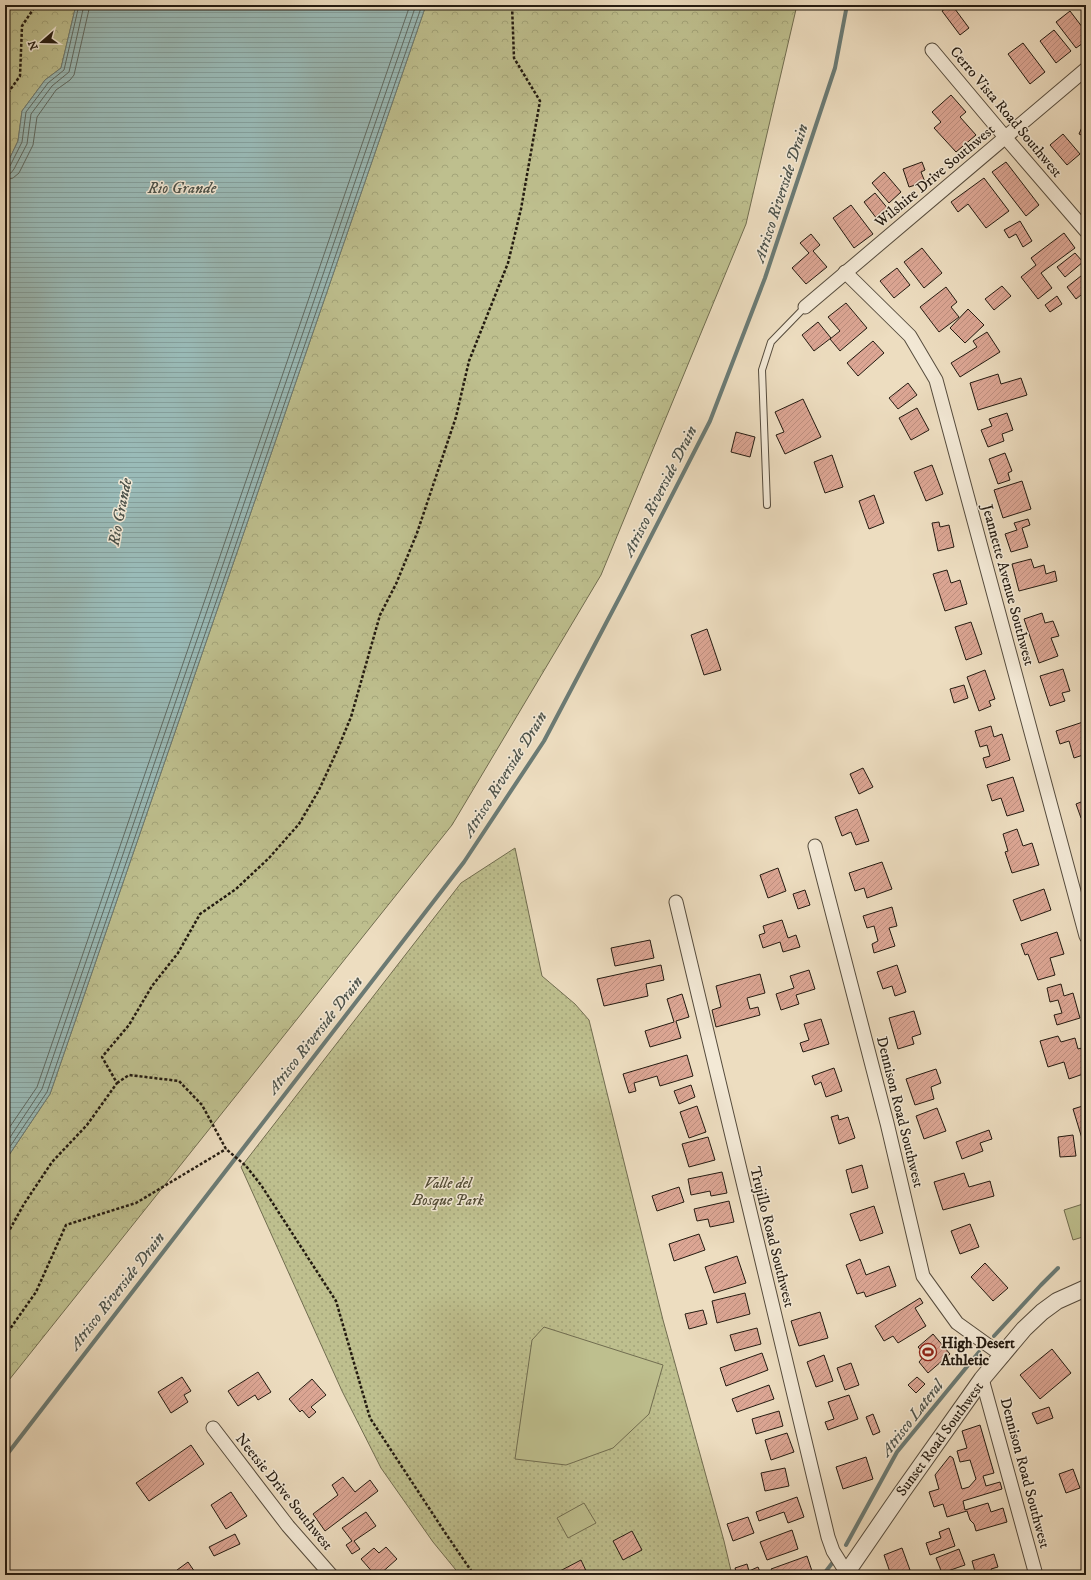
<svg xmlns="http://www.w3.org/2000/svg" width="1091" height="1580" font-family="'IM FELL DW Pica',serif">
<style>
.green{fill:url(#green-dots);stroke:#716d50}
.forest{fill:url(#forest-crowns);stroke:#716d50}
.pitch{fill:#bebf8e;stroke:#716d50}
.water{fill:url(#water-rules);stroke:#6b7b75}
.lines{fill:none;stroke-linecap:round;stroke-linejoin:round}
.shore{stroke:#5f6b64;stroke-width:1}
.stream{stroke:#6b7b75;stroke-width:4}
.building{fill:url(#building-hatch);stroke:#241b11}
.service-casing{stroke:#564c3d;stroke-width:8}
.minor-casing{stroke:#564c3d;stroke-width:15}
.tertiary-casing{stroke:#564c3d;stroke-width:18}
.path{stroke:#241b11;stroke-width:2.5;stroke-dasharray:3 2;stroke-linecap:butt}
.service{stroke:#f3e9d6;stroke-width:6}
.minor{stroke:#f3e9d6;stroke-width:13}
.tertiary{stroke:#f3e9d6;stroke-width:16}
.labels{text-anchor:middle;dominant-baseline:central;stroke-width:3;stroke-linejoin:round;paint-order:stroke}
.street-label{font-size:15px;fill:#241b11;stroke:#f3e9d6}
.park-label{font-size:15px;font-style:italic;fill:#524c36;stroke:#f3e9d6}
.poi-label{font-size:15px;font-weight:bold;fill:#241b11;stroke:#f3e9d6;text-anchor:start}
.water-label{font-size:16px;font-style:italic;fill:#4d534b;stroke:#f3e9d6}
</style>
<defs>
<pattern id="green-dots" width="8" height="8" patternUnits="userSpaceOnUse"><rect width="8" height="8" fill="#bebf8e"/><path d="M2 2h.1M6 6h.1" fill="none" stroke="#a3a479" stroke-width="1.8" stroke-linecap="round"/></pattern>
<pattern id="forest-crowns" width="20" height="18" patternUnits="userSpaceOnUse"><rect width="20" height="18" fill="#bebf8e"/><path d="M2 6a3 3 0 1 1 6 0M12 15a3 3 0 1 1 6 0" fill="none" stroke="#a3a479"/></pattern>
<pattern id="water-rules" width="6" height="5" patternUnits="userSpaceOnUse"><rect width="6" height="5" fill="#9abbb8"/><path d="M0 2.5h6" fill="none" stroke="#85a09d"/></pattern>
<pattern id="building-hatch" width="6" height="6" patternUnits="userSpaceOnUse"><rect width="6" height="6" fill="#dca694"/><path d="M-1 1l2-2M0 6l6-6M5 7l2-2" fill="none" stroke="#bd8e7f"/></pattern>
</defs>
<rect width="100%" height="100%" fill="#edddc0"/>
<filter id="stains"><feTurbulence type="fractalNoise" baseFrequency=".005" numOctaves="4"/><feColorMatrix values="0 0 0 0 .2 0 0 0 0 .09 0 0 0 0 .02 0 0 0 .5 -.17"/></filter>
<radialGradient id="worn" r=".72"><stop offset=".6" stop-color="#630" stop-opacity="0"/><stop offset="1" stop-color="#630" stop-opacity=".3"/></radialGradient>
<!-- green -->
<polygon class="green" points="515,848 542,976 575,1004 589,1020 663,1320 724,1541 732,1575 460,1575 433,1542 381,1468 342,1391 241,1167 461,883"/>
<!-- forest -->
<g class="forest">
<polygon points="5,5 76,5 61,68 45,80 22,111 18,141 5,168"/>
<polygon points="426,5 797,5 746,224 601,575 452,825 5,1385 5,1161 50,1094"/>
</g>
<!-- pitch -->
<g class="pitch">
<polygon points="1086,1203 1086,1236 1073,1240 1064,1210"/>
<polygon points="544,1327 663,1365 649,1414 613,1448 566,1465 515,1459 532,1340"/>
<polygon points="584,1503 596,1523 568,1538 557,1518"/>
</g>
<!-- water -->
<polygon class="water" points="76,5 426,5 50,1094 5,1161 5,168 18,141 22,111 45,80 61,68"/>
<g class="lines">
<!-- shore -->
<g class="shore">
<polyline points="5,168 10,166 22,142 26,112 48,83 64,70 79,5"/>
<polyline points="5,174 11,173 14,169 27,144 31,114 52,86 69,72 84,5"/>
<polyline points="5,180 13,178 19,173 33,145 37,117 56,90 70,80 74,75 90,5"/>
<polyline points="5,1134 37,1087 410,5"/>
<polyline points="5,1145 42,1089 416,5"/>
<polyline points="5,1154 47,1092 422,5"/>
</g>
<!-- stream -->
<g class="stream">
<polyline points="994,1336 1041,1285 1058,1268"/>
<polyline points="5,1457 464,862 544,741 624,589 710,421 765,278 835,68 847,5"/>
<polyline points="846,1545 897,1452 979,1352"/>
<polyline points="823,1575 833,1562"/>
</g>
</g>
<!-- building -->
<g class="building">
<polygon points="950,5 952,5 969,28 960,35 942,11"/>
<polygon points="1070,11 1086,32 1086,41 1076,48 1056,22"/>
<polygon points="1054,30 1071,51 1056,63 1040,41"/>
<polygon points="1023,43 1045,72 1030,84 1008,54"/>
<polygon points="951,95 966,112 960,117 976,135 956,152 934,128 941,122 932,112"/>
<polygon points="1083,125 1086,127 1086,137 1079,134"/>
<polygon points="1063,134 1080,154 1067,165 1050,145"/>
<polygon points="922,162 925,170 921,172 925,182 909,187 903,169"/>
<polygon points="1006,162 1039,205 1026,216 992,172"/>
<polygon points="884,172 901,192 889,203 872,183"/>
<polygon points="984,178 1009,211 986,228 968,204 958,212 951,202"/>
<polygon points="875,193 889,210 877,219 864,202"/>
<polygon points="851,205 873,234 854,248 833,218"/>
<polygon points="1020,221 1032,241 1023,247 1016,234 1009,238 1004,230"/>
<polygon points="1064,233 1075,248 1041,273 1052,288 1038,299 1021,277 1036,265 1031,258"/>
<polygon points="811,234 820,245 813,251 827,267 806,284 792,268 809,253 800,243"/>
<polygon points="922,248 942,273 924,288 904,262"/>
<polygon points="1075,253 1083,262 1065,277 1057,267"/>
<polygon points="897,268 910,285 894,298 880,281"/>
<polygon points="1086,272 1086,291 1076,299 1067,287"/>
<polygon points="1002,286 1011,296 994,310 985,299"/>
<polygon points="946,287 957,302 951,307 959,317 939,332 920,307"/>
<polygon points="1057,296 1062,304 1050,312 1045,305"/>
<polygon points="846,303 867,328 840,351 830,339 840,331 828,317"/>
<polygon points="968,309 984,325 965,343 950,328"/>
<polygon points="818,322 831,338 814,351 802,335"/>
<polygon points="987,332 1000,352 960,377 951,363 977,347 973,341"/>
<polygon points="873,341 884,353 858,376 847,363"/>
<polygon points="998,374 1001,384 1021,378 1027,395 978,410 970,383"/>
<polygon points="908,383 917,395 898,409 889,398"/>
<polygon points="803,399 821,437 785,454 776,435 784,432 775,412"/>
<polygon points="917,408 929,430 911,440 899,418"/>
<polygon points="1007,413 1013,430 1002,434 1004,441 988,447 981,430 992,426 989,419"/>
<polygon points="736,432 755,437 750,457 731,452"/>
<polygon points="1005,453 1012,471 1008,473 1010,480 998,484 989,459"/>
<polygon points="832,455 843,487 825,493 814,462"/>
<polygon points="932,465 943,494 926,501 914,472"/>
<polygon points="1022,481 1031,509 1003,518 994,490"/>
<polygon points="874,495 884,523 869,529 859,501"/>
<polygon points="1028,519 1030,525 1022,528 1028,547 1011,552 1005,534 1017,530 1014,523"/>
<polygon points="939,522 940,527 949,525 954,547 938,551 932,523"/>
<polygon points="1031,559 1034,568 1044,565 1046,574 1055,571 1057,581 1019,591 1012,564"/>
<polygon points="947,570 951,583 960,580 967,604 945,611 933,574"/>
<polygon points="1042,613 1045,623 1053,621 1059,636 1051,638 1058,656 1039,663 1024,619"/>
<polygon points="971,622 982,654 966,660 955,627"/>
<polygon points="707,629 721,670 704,675 691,635"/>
<polygon points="1063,669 1070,691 1062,693 1065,701 1050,706 1040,676"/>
<polygon points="985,670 995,699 989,701 991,706 979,711 967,677"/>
<polygon points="964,685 968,698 954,703 950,689"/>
<polygon points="1086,721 1086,754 1074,758 1069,741 1060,744 1056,731"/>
<polygon points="991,726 994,737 1002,734 1010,760 986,768 983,758 990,756 987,745 980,747 975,731"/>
<polygon points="863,768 873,787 859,794 850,774"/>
<polygon points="1013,777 1024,811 1007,816 1001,798 992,801 987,785"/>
<polygon points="1086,800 1086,820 1085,817 1081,818 1076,804"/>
<polygon points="857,809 869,841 856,845 851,832 842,836 835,817"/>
<polygon points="1017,829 1023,846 1032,843 1039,865 1012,873 1005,852 1008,851 1003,834"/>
<polygon points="882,862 892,889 867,898 864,888 855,891 849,873"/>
<polygon points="778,868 786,891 768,898 760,875"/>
<polygon points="1044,889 1051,910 1021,921 1013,900"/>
<polygon points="805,890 810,905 798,909 793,894"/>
<polygon points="892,907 897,926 889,928 895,946 874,953 872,944 878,941 874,926 867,928 863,916"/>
<polygon points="782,920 788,938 796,935 800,947 783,952 780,942 763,948 759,935 765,933 763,926"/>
<polygon points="1057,932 1064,954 1050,958 1055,975 1038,980 1028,954 1025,955 1021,944"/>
<polygon points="650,940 654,958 615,966 611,948"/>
<polygon points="661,965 664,980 646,984 648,996 604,1006 597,979"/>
<polygon points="897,965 906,992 895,996 892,986 883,989 877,972"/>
<polygon points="809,970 815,989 796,995 799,1004 781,1010 776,994 794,988 790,976"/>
<polygon points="760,974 765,993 747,998 750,1009 758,1007 760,1015 716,1027 712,1010 721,1007 716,986"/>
<polygon points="1061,984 1064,996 1073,993 1080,1018 1057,1025 1054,1015 1062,1013 1058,1000 1050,1002 1047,988"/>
<polygon points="682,994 689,1017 676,1021 681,1038 650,1047 645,1031 674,1022 667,999"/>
<polygon points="914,1011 921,1034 912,1037 914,1044 898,1049 889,1018"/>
<polygon points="821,1019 829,1044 803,1052 800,1043 809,1040 804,1024"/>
<polygon points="1058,1036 1061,1042 1075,1038 1078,1049 1086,1047 1086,1073 1069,1079 1064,1062 1048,1067 1040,1041"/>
<polygon points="687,1055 693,1076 660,1086 657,1076 634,1083 636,1091 629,1093 623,1074"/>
<polygon points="834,1068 842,1091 826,1097 821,1082 815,1085 812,1076"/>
<polygon points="936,1069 941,1083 931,1087 934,1099 915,1105 906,1079"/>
<polygon points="691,1085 695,1097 679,1104 674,1091"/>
<polygon points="1086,1105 1086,1145 1084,1145 1073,1109"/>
<polygon points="697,1106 706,1132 689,1138 680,1112"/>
<polygon points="937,1108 946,1131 924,1139 916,1116"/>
<polygon points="838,1115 839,1120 848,1117 855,1138 839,1144 831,1117"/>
<polygon points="989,1130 992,1139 980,1143 983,1151 962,1159 956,1142"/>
<polygon points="1073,1135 1076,1156 1060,1157 1058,1137"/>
<polygon points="708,1137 715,1160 689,1167 682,1144"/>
<polygon points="862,1165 868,1188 852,1193 846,1170"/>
<polygon points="722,1172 727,1193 711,1196 710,1191 691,1195 688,1179"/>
<polygon points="964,1173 969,1187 990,1181 994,1196 943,1210 934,1182"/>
<polygon points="679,1187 684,1202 657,1211 652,1196"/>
<polygon points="729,1201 734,1222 710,1227 708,1219 697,1221 694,1209"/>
<polygon points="874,1206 883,1233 860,1241 850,1214"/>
<polygon points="970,1224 979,1247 960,1254 951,1231"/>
<polygon points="699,1234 705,1250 674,1261 669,1244"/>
<polygon points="737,1256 746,1283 714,1293 705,1267"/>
<polygon points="860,1259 866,1275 889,1266 896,1286 866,1297 864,1292 857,1294 846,1265"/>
<polygon points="985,1263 1008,1288 993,1301 971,1277"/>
<polygon points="745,1293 750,1314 717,1323 712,1301"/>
<polygon points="920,1298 923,1303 915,1308 926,1326 898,1343 893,1336 884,1341 875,1326"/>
<polygon points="703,1310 707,1324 689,1329 685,1314"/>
<polygon points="820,1312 828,1338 799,1346 791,1321"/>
<polygon points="757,1328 761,1344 735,1351 730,1335"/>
<polygon points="933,1334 950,1354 928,1373 919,1362 925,1355 918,1347"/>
<polygon points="1052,1349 1071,1373 1040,1399 1020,1375"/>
<polygon points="762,1353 768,1370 726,1386 720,1368"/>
<polygon points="824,1355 833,1381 816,1387 807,1362"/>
<polygon points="851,1363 859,1385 845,1390 837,1368"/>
<polygon points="258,1372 271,1392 258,1400 255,1395 238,1406 228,1391"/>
<polygon points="182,1377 191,1391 184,1395 188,1402 171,1413 158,1392"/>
<polygon points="917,1377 925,1384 916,1393 908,1385"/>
<polygon points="312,1379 326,1395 311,1407 316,1412 309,1418 302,1410 300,1412 289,1399"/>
<polygon points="769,1385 774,1399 737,1412 732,1399"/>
<polygon points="849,1395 858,1419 828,1430 825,1422 834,1419 828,1402"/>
<polygon points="1049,1407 1053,1418 1037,1424 1032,1413"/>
<polygon points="779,1411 783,1426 756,1434 752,1419"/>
<polygon points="873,1414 880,1432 873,1435 866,1417"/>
<polygon points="980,1425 994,1473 983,1476 986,1486 1000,1482 1002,1489 963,1501 965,1510 988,1503 991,1512 1003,1508 1007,1522 976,1531 974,1524 970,1520 967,1511 947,1517 943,1504 934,1507 929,1492 939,1489 935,1475 950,1456 953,1458 962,1489 969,1487 976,1479 970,1460 960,1462 957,1451 967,1448 962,1431"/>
<polygon points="787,1433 794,1452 771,1460 765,1440"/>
<polygon points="191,1445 204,1464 149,1501 136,1483"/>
<polygon points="866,1457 873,1479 843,1489 836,1467"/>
<polygon points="785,1468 789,1486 765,1491 761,1473"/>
<polygon points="1073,1469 1080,1488 1066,1493 1059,1474"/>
<polygon points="343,1477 355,1492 370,1480 378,1491 325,1531 313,1514 338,1495 332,1485"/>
<polygon points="231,1492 247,1516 226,1529 211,1505"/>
<polygon points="797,1497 804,1517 788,1523 784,1512 759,1521 756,1512"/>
<polygon points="366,1512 376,1526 354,1541 360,1549 352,1554 346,1545 352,1541 342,1528"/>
<polygon points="748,1517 754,1533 733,1541 727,1524"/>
<polygon points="949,1528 955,1546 930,1555 926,1543 941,1538 939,1532"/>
<polygon points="792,1530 798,1549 767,1560 760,1542"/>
<polygon points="632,1531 642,1550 623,1560 613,1541"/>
<polygon points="235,1534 240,1544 214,1556 209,1547"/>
<polygon points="386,1547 397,1559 379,1575 375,1575 361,1559 374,1548 379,1553"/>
<polygon points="902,1548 910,1570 897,1575 891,1575 884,1555"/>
<polygon points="959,1549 965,1565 942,1573 936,1558"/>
<polygon points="994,1554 998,1567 991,1569 993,1575 976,1575 972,1561"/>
<polygon points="807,1556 813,1574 774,1575 771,1569"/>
<polygon points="581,1560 588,1575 563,1575 560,1571"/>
<polygon points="188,1562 197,1575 181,1575 177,1570"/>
<polygon points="747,1564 749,1571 758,1567 761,1574 737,1575 735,1568"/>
</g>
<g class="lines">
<!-- service casing -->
<g class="service-casing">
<polyline id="service" points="767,505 762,370 771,342 805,307"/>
</g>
<!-- minor casing -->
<g class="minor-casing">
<g id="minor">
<polyline points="932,50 1005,137 1086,231"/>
<polyline points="845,272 910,336 936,380 1086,936"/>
<polyline points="805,307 1086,69"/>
<polyline points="815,846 887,1123 923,1276 957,1323 1003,1356"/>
<polyline points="676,902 828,1537 833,1551 848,1575"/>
<polyline points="982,1379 1036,1575"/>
<polyline points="213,1428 288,1526 331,1575"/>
</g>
</g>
<!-- tertiary casing -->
<g class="tertiary-casing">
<polyline id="tertiary" points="845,1575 900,1495 982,1379 1024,1329 1042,1312 1057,1301 1086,1288"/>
</g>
<!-- path -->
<g class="path">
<polyline points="5,97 20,76 22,26 36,5"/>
<polyline points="117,1083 129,1075 179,1081 202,1105 226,1149 246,1166 261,1185 336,1301 370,1418 446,1534 474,1575"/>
<polyline points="5,1238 24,1204 52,1162 87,1125 117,1083 102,1057 129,1025 152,986 178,953 200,914 236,889 269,858 299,824 319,790 336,753 351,717 380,615 396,584 417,533 456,417 469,361 508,263 521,209 540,101 514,58 512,5"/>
<polyline points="5,1336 36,1292 66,1225 136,1203 226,1149"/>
</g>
<!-- service -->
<use href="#service" class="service"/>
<!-- minor -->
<use href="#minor" class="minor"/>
<!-- tertiary -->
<use href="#tertiary" class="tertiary"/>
</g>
<!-- icons -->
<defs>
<g id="stadium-ring" transform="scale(0.9)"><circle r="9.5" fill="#f3e9d6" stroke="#8f2418" stroke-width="1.5"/><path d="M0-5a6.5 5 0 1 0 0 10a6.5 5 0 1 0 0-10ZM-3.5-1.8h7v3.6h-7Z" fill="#8f2418"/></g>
</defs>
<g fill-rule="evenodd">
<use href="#stadium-ring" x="928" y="1352"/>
</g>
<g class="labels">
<!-- street labels -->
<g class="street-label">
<text transform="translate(1006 112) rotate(50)">Cerro Vista Road Southwest</text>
<text transform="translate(935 176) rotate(-40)">Wilshire Drive Southwest</text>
<text transform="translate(1008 585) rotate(75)">Jeannette Avenue Southwest</text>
<text transform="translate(900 1112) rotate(76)">Dennison Road Southwest</text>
<text transform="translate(772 1237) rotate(76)">Trujillo Road Southwest</text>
<text transform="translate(940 1439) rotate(-54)">Sunset Road Southwest</text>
<text transform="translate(1025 1473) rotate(75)">Dennison Road Southwest</text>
<text transform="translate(284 1492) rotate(51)">Neetsie Drive Southwest</text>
</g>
<!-- park labels -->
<g class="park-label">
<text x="448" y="1183">Valle del<tspan x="448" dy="17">Bosque Park</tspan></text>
</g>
<!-- poi labels -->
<g class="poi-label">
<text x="941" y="1343">High Desert<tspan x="941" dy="17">Athletic</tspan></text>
</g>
<!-- water labels -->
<g class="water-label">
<text x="182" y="188">Rio Grande</text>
<text transform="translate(781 193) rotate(-72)">Atrisco Riverside Drain</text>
<text transform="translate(660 491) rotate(-63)">Atrisco Riverside Drain</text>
<text transform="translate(120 512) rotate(-79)">Rio Grande</text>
<text transform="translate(505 774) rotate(-58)">Atrisco Riverside Drain</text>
<text transform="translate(315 1035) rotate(-52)">Atrisco Riverside Drain</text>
<text transform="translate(117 1291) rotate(-52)">Atrisco Riverside Drain</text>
<text transform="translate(912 1418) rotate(-52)">Atrisco Lateral</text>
</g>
</g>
<!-- margin -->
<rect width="1091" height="1580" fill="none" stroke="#edddc0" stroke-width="20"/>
<rect x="6" y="6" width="1079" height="1568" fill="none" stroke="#241b11" stroke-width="2"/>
<rect x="10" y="10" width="1071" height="1560" fill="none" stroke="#241b11"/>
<!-- north arrow -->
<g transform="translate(42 42) rotate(250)" stroke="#f3e9d6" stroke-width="3" paint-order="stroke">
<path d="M0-3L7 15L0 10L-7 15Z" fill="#241b11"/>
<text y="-6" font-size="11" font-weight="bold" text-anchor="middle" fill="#241b11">N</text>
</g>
<rect width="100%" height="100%" filter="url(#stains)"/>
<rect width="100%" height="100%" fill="url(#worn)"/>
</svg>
